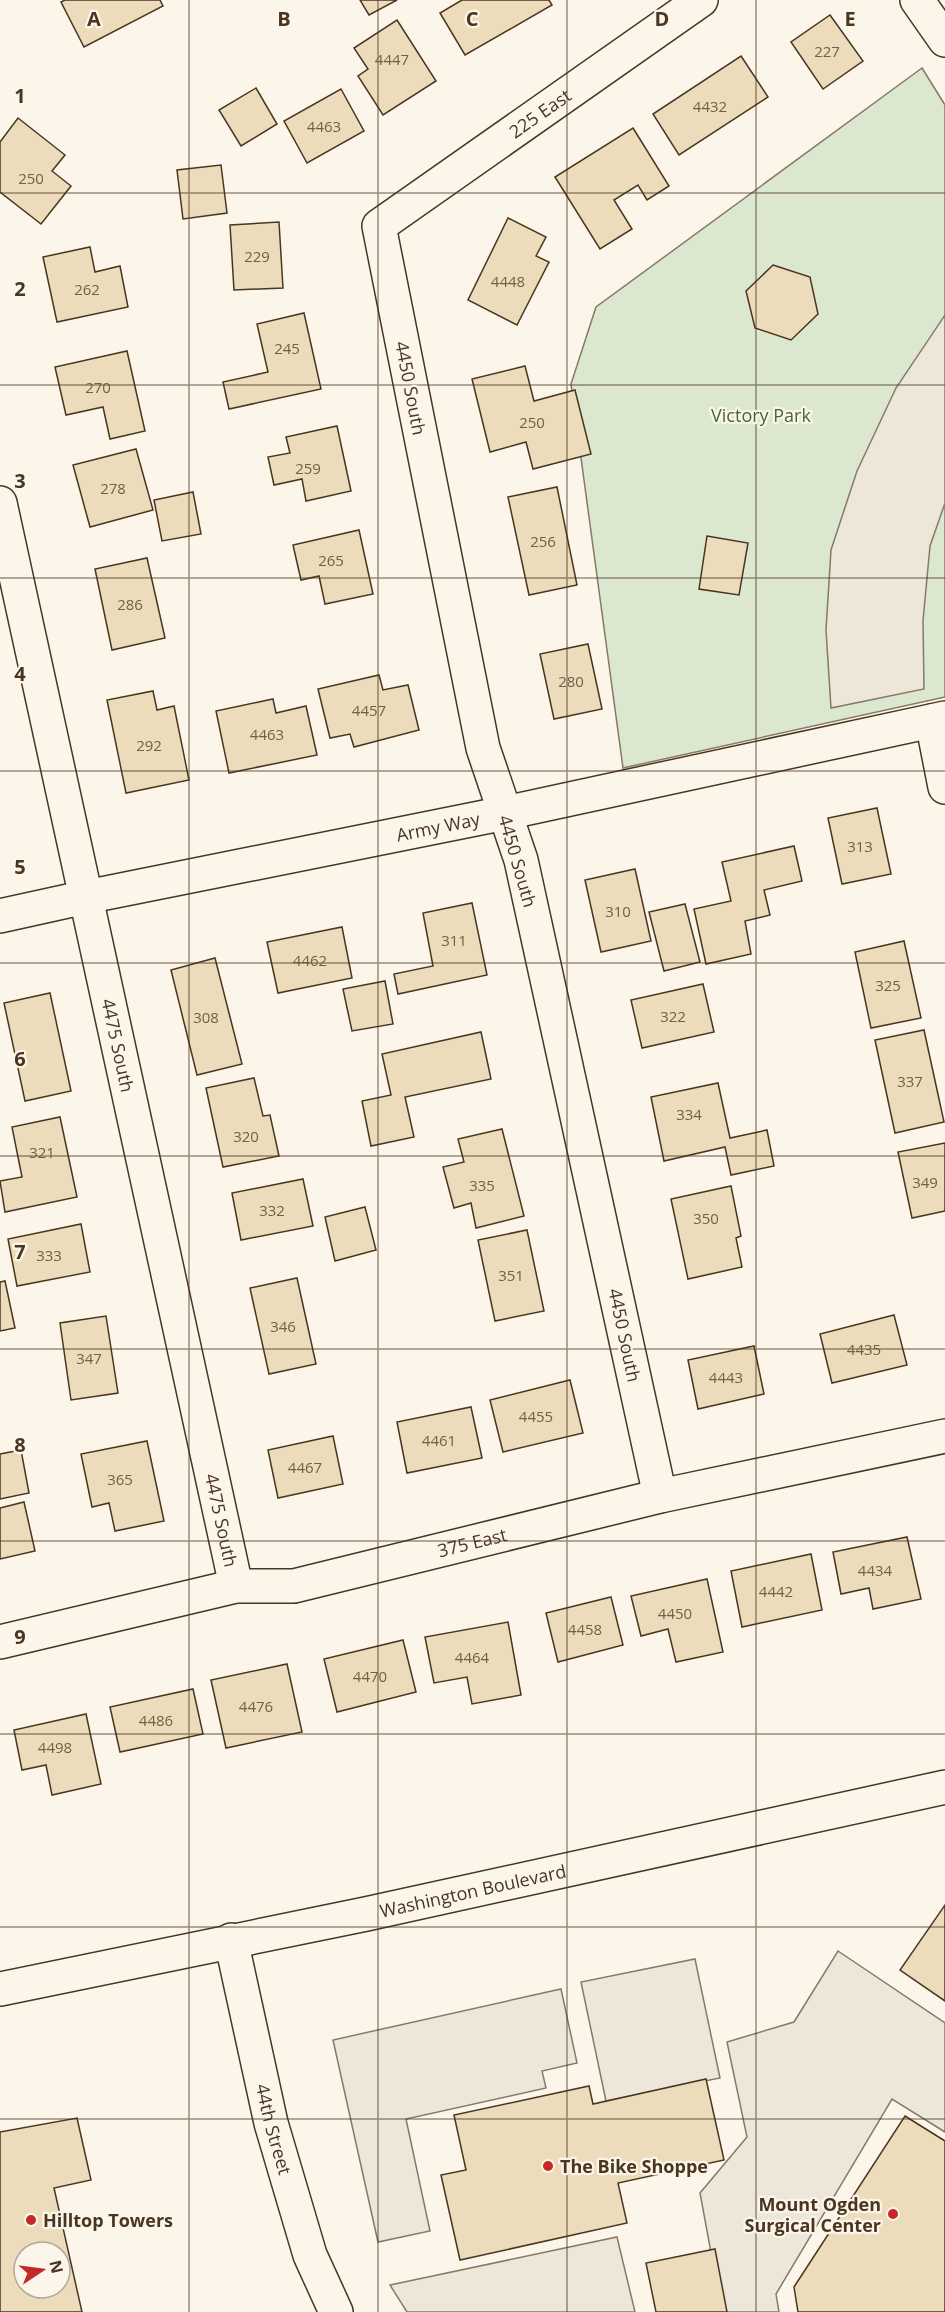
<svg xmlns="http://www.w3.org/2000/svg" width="945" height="2312" font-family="'Open Sans',sans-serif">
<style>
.green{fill:#dce7d0;stroke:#887966;stroke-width:1.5}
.parking{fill:#ede7d9;stroke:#887966;stroke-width:1.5}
.building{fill:#ecdcbc;stroke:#4a3520;stroke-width:1.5;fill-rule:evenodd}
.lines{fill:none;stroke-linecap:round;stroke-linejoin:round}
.minor-casing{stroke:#4a3520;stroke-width:36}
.major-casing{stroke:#4a3520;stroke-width:36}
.minor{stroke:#fbf6e9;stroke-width:33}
.major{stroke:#fbf6e9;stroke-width:33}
.grid{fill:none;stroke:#4a3520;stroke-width:1.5;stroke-opacity:0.55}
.poi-dot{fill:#c62828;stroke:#fbf6e9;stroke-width:2}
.labels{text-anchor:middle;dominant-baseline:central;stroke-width:4.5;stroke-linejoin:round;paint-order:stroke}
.number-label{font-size:15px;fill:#725f47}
.street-label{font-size:18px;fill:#4a3520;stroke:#fbf6e9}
.park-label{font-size:18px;fill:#436837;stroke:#fbf6e9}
.poi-label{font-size:18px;font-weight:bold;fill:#4a3520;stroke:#fbf6e9;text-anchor:start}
.grid-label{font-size:20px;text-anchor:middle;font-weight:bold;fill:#4a3520;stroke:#fbf6e9;stroke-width:4.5;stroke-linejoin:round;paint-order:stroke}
</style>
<rect width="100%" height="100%" fill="#fbf6e9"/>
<!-- green -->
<polygon class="green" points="922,68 945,105 945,697 623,768 571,384 596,307"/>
<!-- parking -->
<g class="parking">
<polygon points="945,315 945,503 930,546 923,621 924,689 831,708 826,630 831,550 857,471 896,388"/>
<polygon points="838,1951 945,2023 945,2132 892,2099 776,2294 779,2312 722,2312 700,2193 747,2137 727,2042 794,2022"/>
<polygon points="695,1959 720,2078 606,2101 581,1982"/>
<polygon points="561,1989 577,2063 542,2071 546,2088 406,2119 430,2231 378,2242 333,2040"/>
<polygon points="617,2237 635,2312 407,2312 390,2285"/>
</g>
<!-- building -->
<g class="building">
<polygon points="65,0 160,0 163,6 84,47 61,2"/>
<polygon points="360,0 397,0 369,15"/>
<polygon points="462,0 549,0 552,5 465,55 440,13"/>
<polygon points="830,15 863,61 823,89 791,42"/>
<polygon points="397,20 436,81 383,115 358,76 368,69 354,48"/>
<polygon points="741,56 768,97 679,155 653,114"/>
<polygon points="256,88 277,124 241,146 219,110"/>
<polygon points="341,89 364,131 307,163 284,121"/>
<polygon points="18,118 65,155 52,171 71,186 41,224 0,192 0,142"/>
<polygon points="633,128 669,186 647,200 638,185 614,200 632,229 600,249 555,177"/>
<polygon points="221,165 227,213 183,219 177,170"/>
<polygon points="508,218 546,237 536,256 549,262 517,325 468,300"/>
<polygon points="279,222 283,288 234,290 230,225"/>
<polygon points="90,247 95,272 120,266 128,307 57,322 43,257"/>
<polygon points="773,265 810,277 818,314 791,340 755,328 746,291"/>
<polygon points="304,313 321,389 229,409 223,382 268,372 257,324"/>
<polygon points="127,351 145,431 110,439 103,407 66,415 55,367"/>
<polygon points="525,366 534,401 575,390 591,454 533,469 526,442 490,452 472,379"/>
<polygon points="337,426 351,491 306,501 302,479 274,485 268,457 290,453 286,437"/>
<polygon points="136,449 153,510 90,527 73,465"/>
<polygon points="557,487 577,585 529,595 508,497"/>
<polygon points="193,492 201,534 162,541 154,500"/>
<polygon points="359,530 373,594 325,604 319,576 301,580 293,545"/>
<polygon points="707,536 748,543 739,595 699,589"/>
<polygon points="147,558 165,638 112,650 95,569"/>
<polygon points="588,644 602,709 554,719 540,654"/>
<polygon points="379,675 383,690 408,685 419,730 354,747 350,734 330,738 318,689"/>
<polygon points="153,691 157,710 174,706 189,780 126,793 107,700"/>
<polygon points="273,699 276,713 306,706 317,755 229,773 216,711"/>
<polygon points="877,808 891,874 842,884 828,818"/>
<polygon points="794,846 802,881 764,890 770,915 745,921 751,954 706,964 694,909 731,901 722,862"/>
<polygon points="635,869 651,941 601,952 585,880"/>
<polygon points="472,903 487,975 398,994 394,974 433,966 423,913"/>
<polygon points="685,904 700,962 664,971 649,912"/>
<polygon points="342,927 352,978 278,993 267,942"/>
<polygon points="904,941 921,1018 871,1028 855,952"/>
<polygon points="215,958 242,1064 197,1075 171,970"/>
<polygon points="385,981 393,1024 352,1031 343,989"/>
<polygon points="703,984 714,1032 642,1048 631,1000"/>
<polygon points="50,993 71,1091 25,1101 4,1003"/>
<polygon points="924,1030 944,1122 895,1133 875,1040"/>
<polygon points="481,1032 491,1079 405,1097 414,1137 371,1146 362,1101 391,1095 382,1054"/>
<polygon points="254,1078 263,1116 270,1115 279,1156 223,1167 206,1088"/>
<polygon points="718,1083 730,1138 767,1130 774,1166 731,1175 725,1147 664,1161 651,1097"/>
<polygon points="60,1117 77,1197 5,1212 0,1181 22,1177 12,1127"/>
<polygon points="502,1129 524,1216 476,1228 471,1203 454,1208 443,1167 464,1162 458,1139"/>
<polygon points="945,1143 945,1211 912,1218 898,1152"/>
<polygon points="303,1179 313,1226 241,1240 232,1193"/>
<polygon points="731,1186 741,1236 736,1238 742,1267 688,1279 671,1199"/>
<polygon points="365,1207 376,1250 335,1261 325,1217"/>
<polygon points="81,1224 90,1272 17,1286 8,1239"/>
<polygon points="527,1230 544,1311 495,1321 478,1240"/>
<polygon points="297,1278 316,1364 269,1374 250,1288"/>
<polygon points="5,1281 15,1328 0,1331 0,1282"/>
<polygon points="894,1315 907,1365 832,1383 820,1334"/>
<polygon points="106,1316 118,1393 71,1400 60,1323"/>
<polygon points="754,1346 764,1394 698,1409 688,1360"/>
<polygon points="570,1380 583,1433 503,1452 490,1400"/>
<polygon points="471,1407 482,1458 407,1473 397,1422"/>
<polygon points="333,1436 343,1484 278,1498 268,1450"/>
<polygon points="147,1441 164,1521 115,1531 109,1503 92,1507 81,1454"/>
<polygon points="21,1450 29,1493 0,1499 0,1454"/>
<polygon points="24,1502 35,1551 0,1559 0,1508"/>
<polygon points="907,1537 921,1599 873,1609 869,1588 841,1594 833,1552"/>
<polygon points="811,1554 822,1610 742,1627 731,1571"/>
<polygon points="707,1579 723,1652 676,1662 668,1629 641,1636 631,1596"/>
<polygon points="611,1597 623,1645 558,1662 546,1613"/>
<polygon points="508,1622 521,1695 472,1704 467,1677 434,1683 425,1637"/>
<polygon points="403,1640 416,1692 337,1712 324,1659"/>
<polygon points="287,1664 302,1732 226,1748 211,1680"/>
<polygon points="193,1689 203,1734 120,1752 110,1707"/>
<polygon points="86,1714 101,1784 52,1795 46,1765 22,1770 14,1730"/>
<polygon points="945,1905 945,2001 900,1970"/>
<polygon points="706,2079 724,2160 618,2183 627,2223 460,2260 441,2175 466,2170 454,2115 589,2086 593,2104"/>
<polygon points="905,2116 945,2141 945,2312 798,2312 794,2287"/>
<path d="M77 2118 91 2180 54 2188 82 2312H0V2132ZM24 2252H60V2288H24Z"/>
<polygon points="715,2249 727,2312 656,2312 646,2263"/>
</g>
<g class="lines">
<!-- minor casing -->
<g class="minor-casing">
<g id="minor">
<polyline points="917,0 945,40"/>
<path id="s1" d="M0 503 236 1586"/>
<polyline points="932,721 945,787"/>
<path id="s2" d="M0 916 86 897 505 813 945 718"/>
<path id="s3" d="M660 1496 521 860 483 748 379 226 701 0"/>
<path id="s4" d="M0 1642 236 1586H294L660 1496 945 1436"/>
<path id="s5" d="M231 1940 271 2123 310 2255 336 2312"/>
</g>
</g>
<!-- major casing -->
<g class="major-casing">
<g id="major">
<path id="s6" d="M0 1989 366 1914 945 1787"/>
</g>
</g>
<!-- minor -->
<use href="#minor" class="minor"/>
<!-- major -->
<use href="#major" class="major"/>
</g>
<!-- grid -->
<path class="grid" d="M189 0V2312M378 0V2312M567 0V2312M756 0V2312M0 193H945M0 385H945M0 578H945M0 771H945M0 963H945M0 1156H945M0 1349H945M0 1541H945M0 1734H945M0 1927H945M0 2119H945"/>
<!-- markers -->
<g class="poi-dot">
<circle cx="548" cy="2166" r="6"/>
<circle cx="893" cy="2214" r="6"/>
<circle cx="31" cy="2220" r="6"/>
</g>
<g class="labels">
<!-- number labels -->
<g class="number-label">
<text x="827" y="51">227</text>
<text x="392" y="59">4447</text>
<text x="710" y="106">4432</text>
<text x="324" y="126">4463</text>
<text x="31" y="178">250</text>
<text x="257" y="256">229</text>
<text x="508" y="281">4448</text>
<text x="87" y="289">262</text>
<text x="287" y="348">245</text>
<text x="98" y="387">270</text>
<text x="532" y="422">250</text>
<text x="308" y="468">259</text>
<text x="113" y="488">278</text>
<text x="543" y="541">256</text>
<text x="331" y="560">265</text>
<text x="130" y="604">286</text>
<text x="571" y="681">280</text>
<text x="369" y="710">4457</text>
<text x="267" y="734">4463</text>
<text x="149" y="745">292</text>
<text x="860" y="846">313</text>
<text x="618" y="911">310</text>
<text x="454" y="940">311</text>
<text x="310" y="960">4462</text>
<text x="888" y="985">325</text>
<text x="673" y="1016">322</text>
<text x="206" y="1017">308</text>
<text x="910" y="1081">337</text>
<text x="689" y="1114">334</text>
<text x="246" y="1136">320</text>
<text x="42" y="1152">321</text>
<text x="925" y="1182">349</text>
<text x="482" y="1185">335</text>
<text x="272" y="1210">332</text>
<text x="706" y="1218">350</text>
<text x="49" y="1255">333</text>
<text x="511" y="1275">351</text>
<text x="283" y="1326">346</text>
<text x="864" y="1349">4435</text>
<text x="89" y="1358">347</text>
<text x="726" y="1377">4443</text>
<text x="536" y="1416">4455</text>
<text x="439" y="1440">4461</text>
<text x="305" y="1467">4467</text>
<text x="120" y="1479">365</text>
<text x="875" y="1570">4434</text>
<text x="776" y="1591">4442</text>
<text x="675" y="1613">4450</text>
<text x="585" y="1629">4458</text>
<text x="472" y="1657">4464</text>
<text x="370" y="1676">4470</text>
<text x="256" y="1706">4476</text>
<text x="156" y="1720">4486</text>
<text x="55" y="1747">4498</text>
</g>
<!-- street labels -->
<g class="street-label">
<text stroke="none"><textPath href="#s3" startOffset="1498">225 East</textPath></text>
<text transform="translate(411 388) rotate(79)">4450 South</text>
<text stroke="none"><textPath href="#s2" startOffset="447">Army Way</textPath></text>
<text transform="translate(518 861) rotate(74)">4450 South</text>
<text stroke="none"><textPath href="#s1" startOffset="555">4475 South</textPath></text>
<text transform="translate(625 1335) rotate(78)">4450 South</text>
<text stroke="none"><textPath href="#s1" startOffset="1041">4475 South</textPath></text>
<text stroke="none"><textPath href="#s4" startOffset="484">375 East</textPath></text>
<text stroke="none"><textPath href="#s6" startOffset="483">Washington Boulevard</textPath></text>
<text stroke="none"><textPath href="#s5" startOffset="194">44th Street</textPath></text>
</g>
<!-- park labels -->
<g class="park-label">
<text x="761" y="415">Victory Park</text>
</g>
<!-- poi labels -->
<g class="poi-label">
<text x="560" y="2166">The Bike Shoppe</text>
<text x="881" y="2204" text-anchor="end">Mount Ogden<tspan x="881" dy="21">Surgical Center</tspan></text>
<text x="43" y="2220">Hilltop Towers</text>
</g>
</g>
<g class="grid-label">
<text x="94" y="26">A</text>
<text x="284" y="26">B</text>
<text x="472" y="26">C</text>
<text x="662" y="26">D</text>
<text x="850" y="26">E</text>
<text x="20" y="103">1</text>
<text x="20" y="296">2</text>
<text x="20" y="488">3</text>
<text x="20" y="681">4</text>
<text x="20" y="874">5</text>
<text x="20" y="1066">6</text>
<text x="20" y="1259">7</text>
<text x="20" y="1452">8</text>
<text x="20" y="1644">9</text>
</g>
<!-- north arrow -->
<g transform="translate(42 2270) rotate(77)"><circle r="28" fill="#fbf6e9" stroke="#b4a999" stroke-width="1.5"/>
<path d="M0-4.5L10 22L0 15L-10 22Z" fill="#c62828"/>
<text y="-9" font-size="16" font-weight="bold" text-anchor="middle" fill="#4a3520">N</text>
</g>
</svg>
